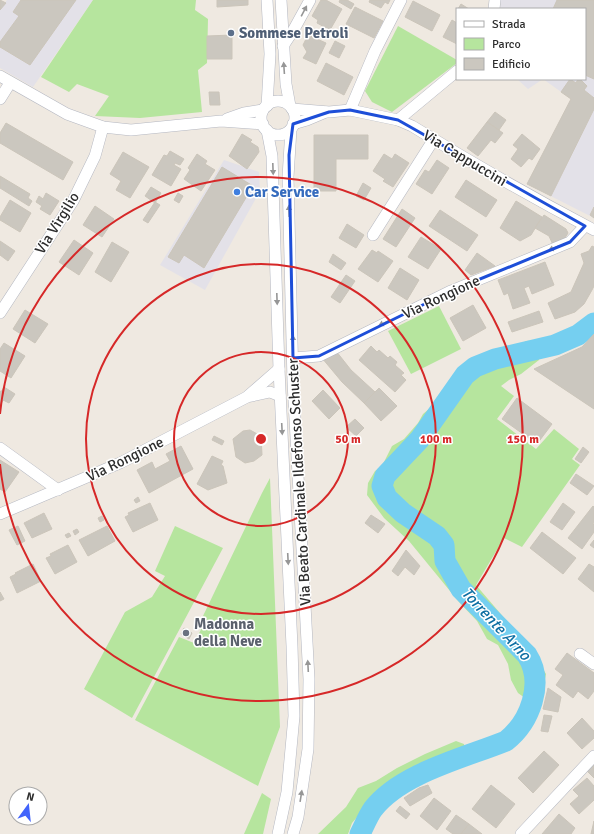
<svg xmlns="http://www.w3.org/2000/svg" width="594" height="834" font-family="Signika,sans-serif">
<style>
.industrial{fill:#e3e1e8}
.green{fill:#b6e59e}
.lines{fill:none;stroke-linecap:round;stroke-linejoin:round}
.river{stroke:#75cff0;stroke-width:21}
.building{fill:#cbc7bf;stroke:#cbc5ba}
.minor-casing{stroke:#b4b7c1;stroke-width:12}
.minor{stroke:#fff;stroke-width:11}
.oneway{fill:#969696}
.marked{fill:none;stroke:#1d4ed8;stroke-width:3;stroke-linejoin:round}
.ring{fill:none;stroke:#d62828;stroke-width:2}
.service-dot{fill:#5c6f8a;stroke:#fff;stroke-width:1.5}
.shop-dot{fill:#3f7fe0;stroke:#fff;stroke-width:1.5}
.worship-dot{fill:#6b7280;stroke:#fff;stroke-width:1.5}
.labels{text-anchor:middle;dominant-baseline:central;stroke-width:3;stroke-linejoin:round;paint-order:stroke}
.service-label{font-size:15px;font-weight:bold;fill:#4e5e75;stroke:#fff;text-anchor:start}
.street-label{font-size:15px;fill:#2e2e2e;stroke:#fff}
.shop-label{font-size:15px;font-weight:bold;fill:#366cbe;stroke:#fff;text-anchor:start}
.worship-label{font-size:15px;font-weight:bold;fill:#5b616d;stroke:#fff;text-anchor:start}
.water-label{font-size:16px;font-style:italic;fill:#0d6fa3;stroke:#fff}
.centre{fill:#d62828;stroke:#fff;stroke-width:2}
.ring-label{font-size:12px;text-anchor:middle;font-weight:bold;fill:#d62828;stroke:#fff;stroke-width:3;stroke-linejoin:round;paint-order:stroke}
</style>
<rect width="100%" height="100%" fill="#efe9e1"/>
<!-- industrial -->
<g class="industrial">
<polygon points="7,0 93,0 33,87 0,68 0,10"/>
<polygon points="501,0 594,0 594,218 527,184 571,99 543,79 528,89 517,79 585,79 585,9 500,9"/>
<polygon points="224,160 259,172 260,191 205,290 160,265"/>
</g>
<!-- green -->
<g class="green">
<polygon points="93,0 196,0 195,10 208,19 207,63 198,70 202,112 140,118 95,116 109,96 77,84 69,92 41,77"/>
<polygon points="398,26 457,60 457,63 392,112 372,102 365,91"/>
<polygon points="439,306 461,349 411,374 388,331"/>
<polygon points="541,340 539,360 521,374 509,380 501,386 514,396 497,419 536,449 554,429 579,449 572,459 580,465 522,547 504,538 476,585 530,648 546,674 542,694 525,698 518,693 511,680 508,664 498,645 487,639 477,621 459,602 409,541 384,518 367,495 368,483 375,471 382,466 392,446 404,439 418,423 423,414 436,403 466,363 476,359 511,351 526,341"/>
<polygon points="270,478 280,727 258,786 135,720 179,637 194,643 207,618 203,616 262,493"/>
<polygon points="175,526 223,548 132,718 84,689 125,612 152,597 165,576 155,571"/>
<polygon points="456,741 464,744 465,750 453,757 429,761 416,771 396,781 376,795 352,823 348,834 318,834 346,807 358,788 376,781 397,768 425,754"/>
<polygon points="262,793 271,799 263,834 244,834"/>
</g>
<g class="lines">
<!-- river -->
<path class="river" d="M360 834C364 826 368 816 373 809 401 773 464 758 506 741 530 722 545 683 527 655L461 589 445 561 444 545 437 536 403 513 387 498 382 486 385 476 420 439 465 375 475 367 495 359 555 345 578 335 594 323"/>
</g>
<!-- building -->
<g class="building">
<polygon points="0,0 6,3 0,10"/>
<polygon points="21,0 76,0 30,65 0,47 0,42 19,16 13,12"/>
<polygon points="217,0 248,0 248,5 217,7"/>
<polygon points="321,0 326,0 342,9 330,30 317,23 318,20 312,16"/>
<polygon points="340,0 347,0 354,4 351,9 339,2"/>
<polygon points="370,0 390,0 388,4 385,2 381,8 369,2"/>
<polygon points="557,0 594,0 594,79 585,75 585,9 553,9"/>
<polygon points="413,1 440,15 432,31 405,17"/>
<polygon points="461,4 469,9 458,9"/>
<polygon points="355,7 383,21 374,38 346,24"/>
<polygon points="452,20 457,23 457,44 443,37"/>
<polygon points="232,35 232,59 207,59 207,36"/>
<polygon points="308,35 326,43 316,64 303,58 307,52 303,45"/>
<polygon points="335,41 345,46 339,58 329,53"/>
<polygon points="326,63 353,77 344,95 317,81"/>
<polygon points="570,79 576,83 578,79 580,79 587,86 584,90 594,98 594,109 551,196 527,184 571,99 561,92"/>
<polygon points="209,92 219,92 220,105 210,105"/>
<polygon points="495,112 506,120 499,130 487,122"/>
<polygon points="487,122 503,133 495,143 491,140 478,156 467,148"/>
<polygon points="6,123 73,162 63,180 0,143 0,133"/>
<polygon points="242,134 252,140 250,142 258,147 259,152 247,169 229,156"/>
<polygon points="522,134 540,149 532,160 529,158 521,167 511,159 518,149 513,145"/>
<polygon points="314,135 368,135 368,159 336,159 336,191 314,191"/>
<polygon points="170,151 184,159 180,165 175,163 174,165 181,169 171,186 152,175 164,155 167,156"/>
<polygon points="123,152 149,167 130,198 116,190 121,181 110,174"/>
<polygon points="197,154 207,161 205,164 215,170 201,191 184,179 190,170 188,168"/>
<polygon points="384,154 392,159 395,154 409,163 393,187 383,181 385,179 373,171"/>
<polygon points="437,160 449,168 432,194 416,184 425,170 429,172"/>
<polygon points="222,167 253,186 204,268 184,255 179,263 168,257"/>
<polygon points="0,176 30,194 28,198 32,201 29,206 0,188"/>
<polygon points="466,180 497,200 486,217 455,197"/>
<polygon points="363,183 371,188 364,200 356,196"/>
<polygon points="151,187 161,193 155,203 145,196"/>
<polygon points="46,193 59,201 50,215 40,209 42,206 36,202 39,196 43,199"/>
<polygon points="178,193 183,196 179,203 174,200"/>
<polygon points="10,200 31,213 20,232 0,220 0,217"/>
<polygon points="516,201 542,217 531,235 520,241 500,228"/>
<polygon points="155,202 160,205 148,223 143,220"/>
<polygon points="95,206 114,219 102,237 83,225"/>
<polygon points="594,207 594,218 590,215"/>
<polygon points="402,209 415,218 396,247 383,239"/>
<polygon points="440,210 478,235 467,251 429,226"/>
<polygon points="544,215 566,229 568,233 563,241 553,245 549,236 535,228"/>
<polygon points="347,224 364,235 356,248 339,238"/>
<polygon points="421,237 441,249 428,269 408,257"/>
<polygon points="74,240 93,253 79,275 59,262"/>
<polygon points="0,241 15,251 8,261 0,255"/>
<polygon points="112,242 129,252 111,282 95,272"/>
<polygon points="592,246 594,247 594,286 592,290 584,304 575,312 555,319 548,303 571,292 584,263 581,254 589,251"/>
<polygon points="372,250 377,253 378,251 393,261 378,282 358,269"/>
<polygon points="477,253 495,266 471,275 465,270"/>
<polygon points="333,254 346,263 341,270 329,262"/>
<polygon points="545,262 554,285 532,294 529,286 524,288 530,303 513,309 508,293 504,295 498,280"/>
<polygon points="400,268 419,280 407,300 388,288"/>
<polygon points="346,275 355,281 340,303 331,297"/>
<polygon points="473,305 486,328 463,341 450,318"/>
<polygon points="25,310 48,324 35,343 13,329"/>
<polygon points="539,311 543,322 512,332 508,322"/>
<polygon points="594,334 594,409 534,369 582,347"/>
<polygon points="4,343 25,356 11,378 0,371 0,349"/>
<polygon points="371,346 377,352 379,350 388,358 390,356 397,362 395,365 404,373 401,375 406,380 395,392 359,360"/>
<polygon points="336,351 351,370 375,392 364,403 342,382 322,358"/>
<polygon points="4,387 15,394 9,403 3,400 7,395 1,392"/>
<polygon points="379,388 397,406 381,421 364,403"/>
<polygon points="323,390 340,408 329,419 312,401"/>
<polygon points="0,391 7,395 0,405"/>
<polygon points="517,398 552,424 537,444 502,419"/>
<polygon points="355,419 364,428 356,436 346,427"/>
<polygon points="250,430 261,436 262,455 254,461 245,463 236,457 233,439 243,431"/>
<polygon points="214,436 224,441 222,445 212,440"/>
<polygon points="181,446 193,469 149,493 137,470 152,462 155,469 170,461 166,454"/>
<polygon points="583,447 589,452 581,463 575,459"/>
<polygon points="212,456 223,461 221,465 223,466 227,483 208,490 197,484"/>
<polygon points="0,460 19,472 5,492 0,489"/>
<polygon points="576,474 594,486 587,495 570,483"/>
<polygon points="138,497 140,501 136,503 134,500"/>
<polygon points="150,503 158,520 133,532 125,517 129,515 128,513"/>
<polygon points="563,503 575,512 562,530 550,522"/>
<polygon points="593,506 594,507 594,522 593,524 594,525 594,532 582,549 568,538"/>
<polygon points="44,513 52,529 32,538 24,523"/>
<polygon points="371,515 385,524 378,533 365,523"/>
<polygon points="102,516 104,520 100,522 98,518"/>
<polygon points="18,526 25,541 17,545 9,530"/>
<polygon points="107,526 115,541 88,556 79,540"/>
<polygon points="77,529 79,532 75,535 73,531"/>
<polygon points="542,532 576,558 563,574 530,548"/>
<polygon points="69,533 71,536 67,538 65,535"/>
<polygon points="594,540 594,548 590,545"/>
<polygon points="68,545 77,562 55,574 46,558 51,556 50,554"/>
<polygon points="406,550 420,566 414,575 405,567 398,576 392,571"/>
<polygon points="33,564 41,581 17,593 10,577 16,574 15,573"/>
<polygon points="589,564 594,567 594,592 578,579"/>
<polygon points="0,592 4,599 0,601"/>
<polygon points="184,628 192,633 189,639 181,634"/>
<polygon points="567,653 594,673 594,691 588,699 578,691 573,698 556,685 563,675 555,669"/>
<polygon points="548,688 561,697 558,712 543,709"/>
<polygon points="544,715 552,716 548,732 541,731"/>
<polygon points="582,718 594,731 594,738 582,749 567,733"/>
<polygon points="544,751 559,765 533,793 518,778"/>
<polygon points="594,762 594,778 586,770"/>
<polygon points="587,778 594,786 594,800 579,814 570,804 579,796 573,790"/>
<polygon points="428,785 432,793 410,806 404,798 419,788"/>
<polygon points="491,785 515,804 496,828 472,809"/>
<polygon points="434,798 451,811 437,830 420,816"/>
<polygon points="400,806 410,814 406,819 396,811"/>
<polygon points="559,814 575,828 571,834 542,834"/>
<polygon points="456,815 469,824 461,834 453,834 446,829"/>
<polygon points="594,821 594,834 591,834"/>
<polygon points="469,824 482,834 461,834"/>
</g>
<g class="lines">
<!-- minor casing -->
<g class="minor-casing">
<g id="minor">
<polyline points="281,0 286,84 290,106"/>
<polyline points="494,9 495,0"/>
<polyline points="283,46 293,31 310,0"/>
<polyline points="0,76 67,114 103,127 131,130 221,121 263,124"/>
<polyline points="0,99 10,83"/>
<circle cx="278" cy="118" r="17"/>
<polyline points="267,106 270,54 267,0"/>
<path d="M292 109 329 112 350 110 398 120 412 126C472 163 531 197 594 230"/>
<polyline points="350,110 375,51 401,0"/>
<polyline points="227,119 244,113 263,110"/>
<polyline points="398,120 457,71"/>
<polyline points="293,124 307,120 326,112"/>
<polyline points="291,129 288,177 293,382 309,679 308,749 298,817 293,834"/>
<polyline points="267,130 272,156 279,369 292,646 294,716 287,792 278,834"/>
<polyline points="373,235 434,139"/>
<polyline points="0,313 73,201 95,156 103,127"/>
<polyline points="293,358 319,356 451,291 570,242 585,226"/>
<polyline points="248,396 279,369"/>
<polyline points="0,448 58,490"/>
<polyline points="0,514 120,463 247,397 270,392 280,396"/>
<polyline points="580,654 594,664"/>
<polyline points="521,834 594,756"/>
</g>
</g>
<!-- minor -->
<use href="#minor" class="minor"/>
</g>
<!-- one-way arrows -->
<defs><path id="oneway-solid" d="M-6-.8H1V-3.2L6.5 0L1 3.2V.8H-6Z"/></defs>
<g class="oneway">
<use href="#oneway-solid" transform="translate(304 11) rotate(-62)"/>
<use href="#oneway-solid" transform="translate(284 68) rotate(-94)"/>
<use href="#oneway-solid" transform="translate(273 169) rotate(88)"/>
<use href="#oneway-solid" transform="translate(289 211) rotate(-92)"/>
<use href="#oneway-solid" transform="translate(554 248) rotate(158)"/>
<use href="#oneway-solid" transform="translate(277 299) rotate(88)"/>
<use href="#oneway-solid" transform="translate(384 323) rotate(154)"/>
<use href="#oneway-solid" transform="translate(293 341) rotate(-91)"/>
<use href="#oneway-solid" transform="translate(282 429) rotate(87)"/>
<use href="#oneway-solid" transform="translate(288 559) rotate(87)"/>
<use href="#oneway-solid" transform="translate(308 666) rotate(-93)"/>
<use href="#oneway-solid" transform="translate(301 796) rotate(-81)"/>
</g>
<!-- marked area -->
<path class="marked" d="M350 110 398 120 585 226 570 242 451 291 319 356 293 358 289 155 293 124 329 112Z"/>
<!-- distance rings -->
<g class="ring">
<circle cx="261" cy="439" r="87"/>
<circle cx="261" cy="439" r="175"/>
<path d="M0 414A262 262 0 1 1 0 464"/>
</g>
<!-- markers -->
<circle class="service-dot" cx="231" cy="33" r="4"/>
<circle class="shop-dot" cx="237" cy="192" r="4"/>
<circle class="worship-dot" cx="186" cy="633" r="4"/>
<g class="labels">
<!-- service labels -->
<g class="service-label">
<text x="239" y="33">Sommese Petroli</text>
</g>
<!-- street labels -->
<g class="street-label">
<text transform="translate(465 158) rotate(31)">Via Cappuccini</text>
<text transform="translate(57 223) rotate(-58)">Via Virgilio</text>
<text transform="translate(441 297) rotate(-25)">Via Rongione</text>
<text transform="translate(125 459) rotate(-26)">Via Rongione</text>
<text transform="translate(299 482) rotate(-93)">Via Beato Cardinale Ildefonso Schuster</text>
</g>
<!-- shop labels -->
<g class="shop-label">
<text x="245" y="192">Car Service</text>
</g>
<!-- worship labels -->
<g class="worship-label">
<text x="194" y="624">Madonna<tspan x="194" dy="17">della Neve</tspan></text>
</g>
<!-- water labels -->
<g class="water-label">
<text transform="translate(496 624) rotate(47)">Torrente Arno</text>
</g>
</g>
<circle cx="261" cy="439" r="6" class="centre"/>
<g class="ring-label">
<text x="348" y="443">50 m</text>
<text x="436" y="443">100 m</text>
<text x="523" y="443">150 m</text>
</g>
<!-- legend -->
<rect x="456" y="8" width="130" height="72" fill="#ffffff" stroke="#ababab"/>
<rect x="464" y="21" width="20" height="6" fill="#ffffff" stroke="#ababab"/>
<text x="492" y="28" font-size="12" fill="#2e2e2e">Strada</text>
<rect x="464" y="38" width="20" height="12" fill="#b6e59e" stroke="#ababab"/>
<text x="492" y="48" font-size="12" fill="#2e2e2e">Parco</text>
<rect x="464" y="58" width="20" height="12" fill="#cbc7bf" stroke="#ababab"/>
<text x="492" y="68" font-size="12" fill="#2e2e2e">Edificio</text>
<!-- north arrow -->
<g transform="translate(28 806) rotate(15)"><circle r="19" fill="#ffffff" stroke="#ababab"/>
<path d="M0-3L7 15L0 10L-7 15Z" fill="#4264fb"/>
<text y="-6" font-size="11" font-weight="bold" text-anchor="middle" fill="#2e2e2e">N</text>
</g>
</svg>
